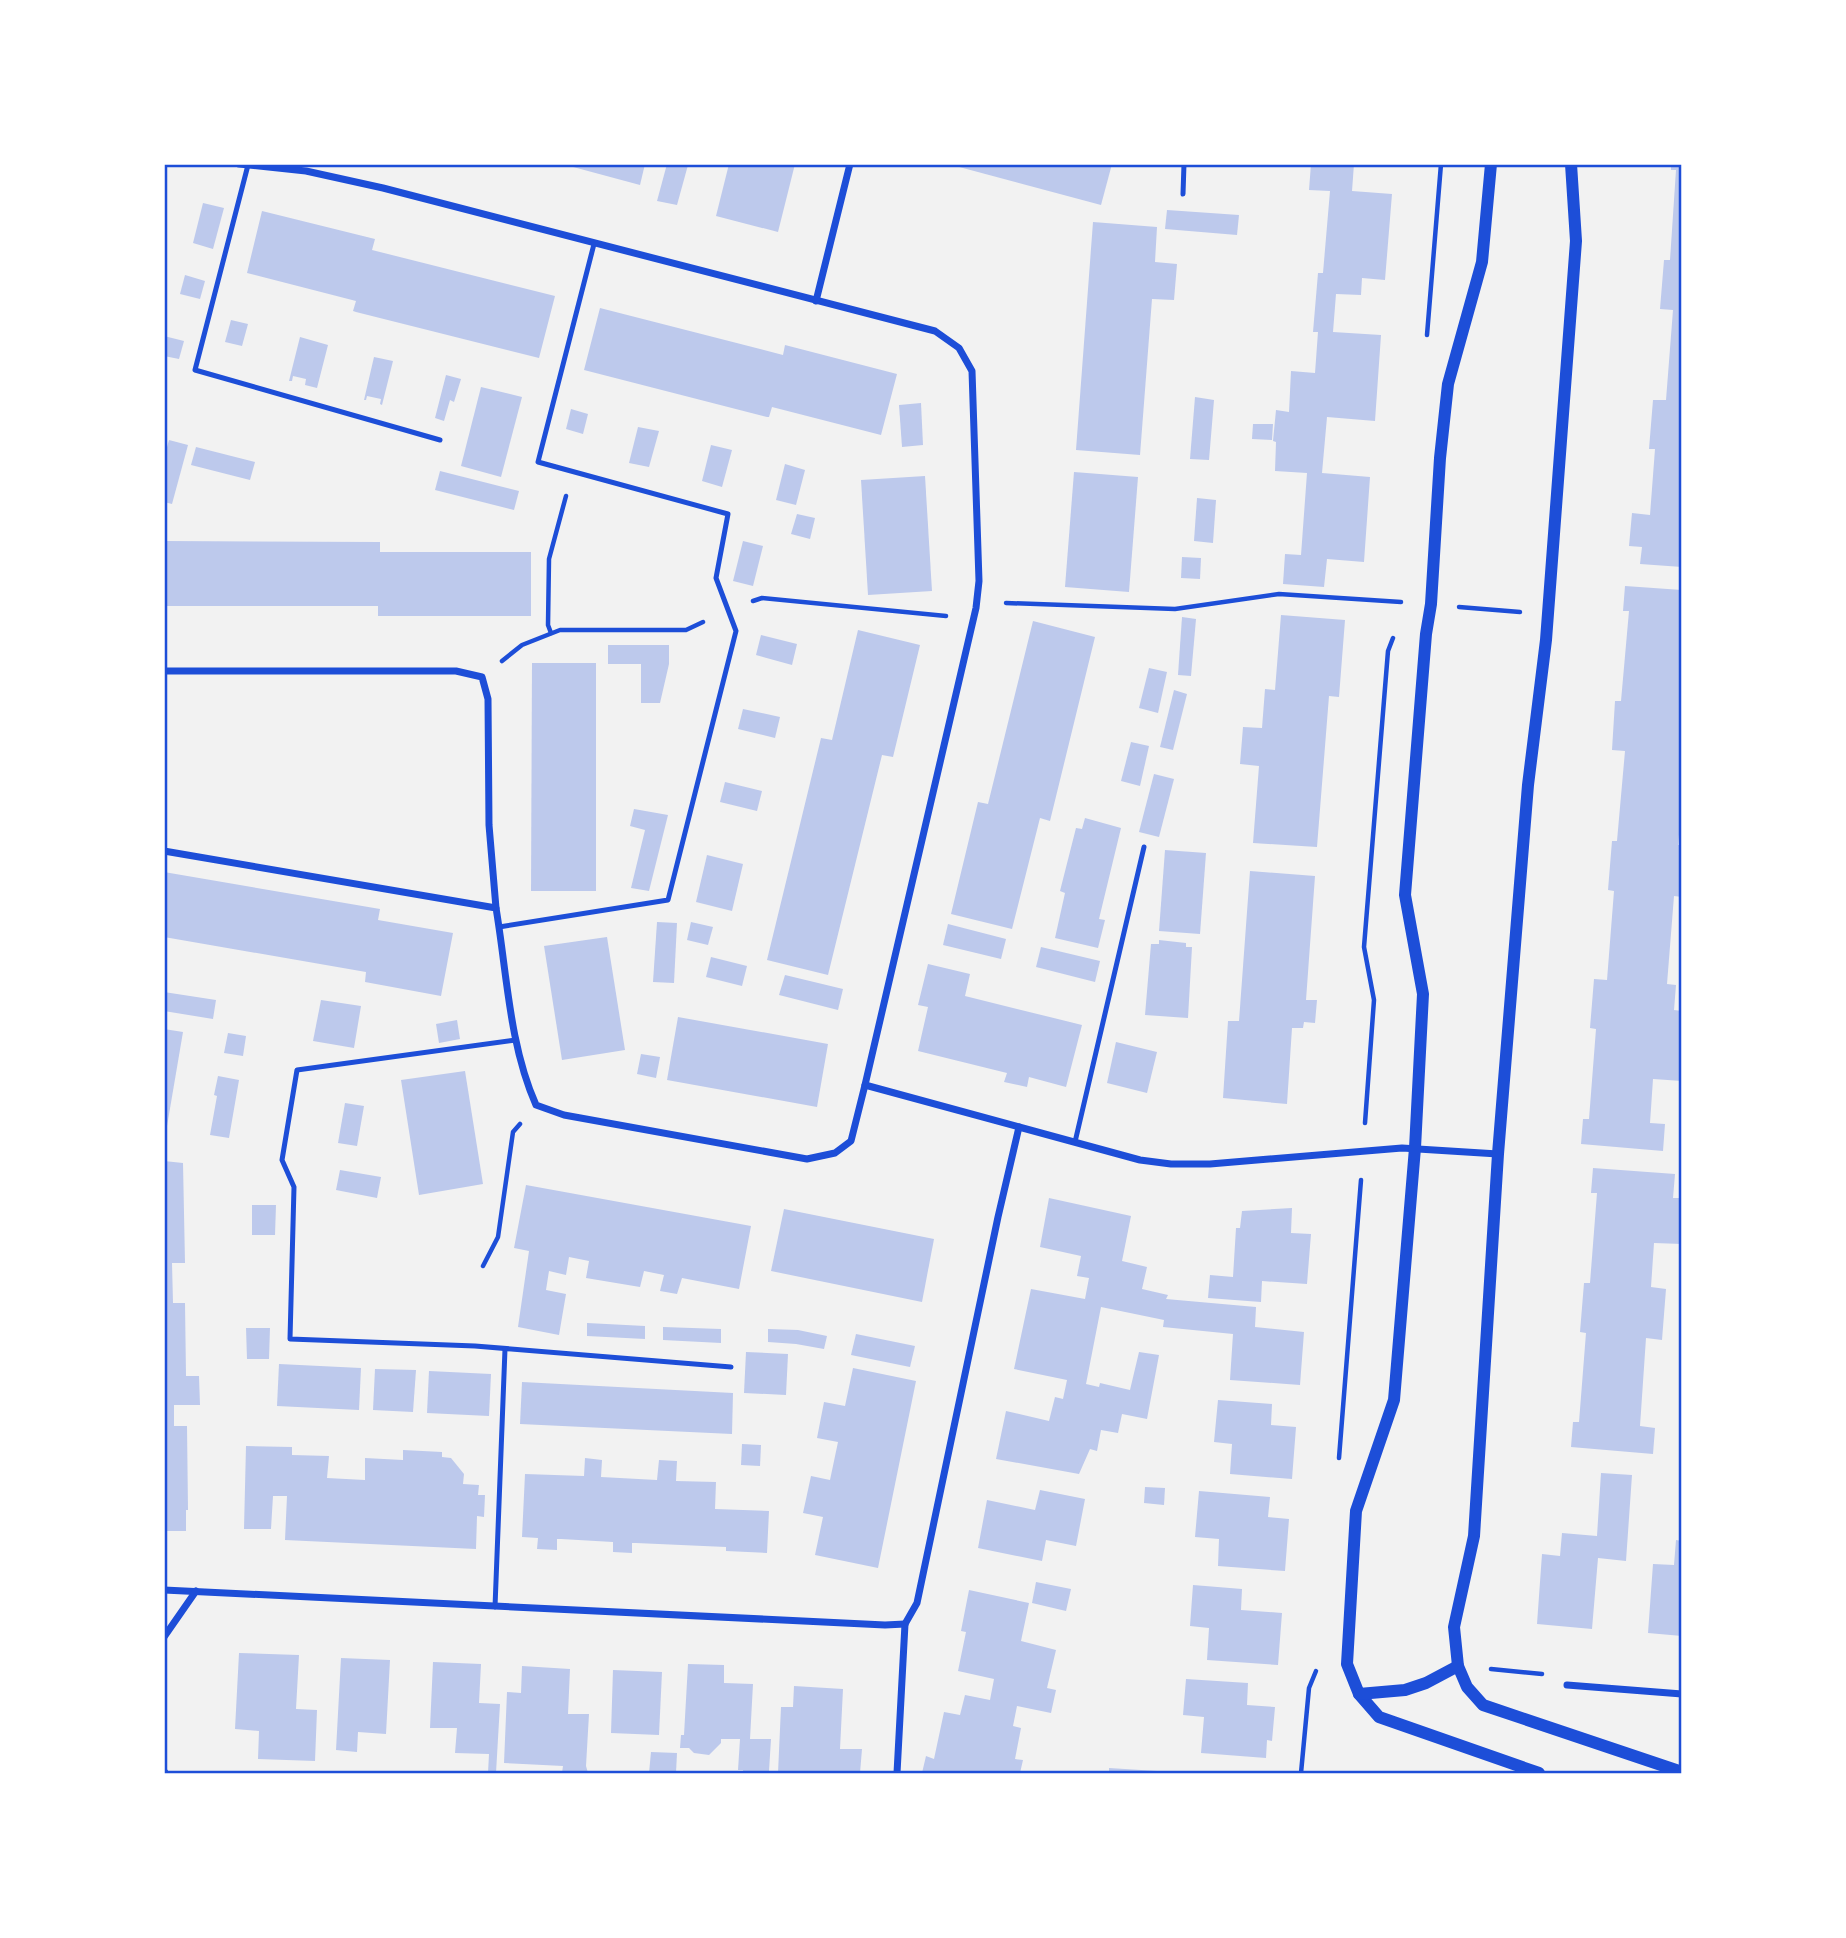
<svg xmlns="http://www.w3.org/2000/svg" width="1846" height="1938" font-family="Merriweather,serif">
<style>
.building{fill:#bdc9ec}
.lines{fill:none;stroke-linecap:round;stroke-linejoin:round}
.path{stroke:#1d4ed8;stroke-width:4.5}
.service{stroke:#1d4ed8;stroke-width:5}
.minor{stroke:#1d4ed8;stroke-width:7}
.tertiary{stroke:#1d4ed8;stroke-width:12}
.neatline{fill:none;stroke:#1d4ed8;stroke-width:2.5}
</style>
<rect width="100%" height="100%" fill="#f2f2f2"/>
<!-- building -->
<g class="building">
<polygon points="562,164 645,164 640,185"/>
<polygon points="667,164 688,165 677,205 657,201"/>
<polygon points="729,164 795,164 778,232 716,216"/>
<polygon points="948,164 1112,164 1101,205"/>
<polygon points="1311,164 1354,164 1352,191 1392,194 1385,280 1362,278 1361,295 1336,294 1333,332 1381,335 1375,421 1327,417 1322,473 1370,477 1364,562 1327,559 1324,587 1283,584 1285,554 1301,555 1307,473 1275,471 1276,442 1273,441 1276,410 1289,412 1291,371 1315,373 1318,332 1313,332 1318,273 1323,273 1330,191 1309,190"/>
<polygon points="1671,164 1682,164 1682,567 1640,564 1642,547 1629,546 1632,513 1650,515 1655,449 1649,449 1653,400 1666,400 1673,310 1660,309 1664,260 1670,260 1676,170 1671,170"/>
<polygon points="203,203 224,208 213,249 193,243"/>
<polygon points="1167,210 1239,215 1237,235 1165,229"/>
<polygon points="262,211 375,239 372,250 555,296 539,358 356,312 353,311 356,301 247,273"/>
<polygon points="1093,222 1157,227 1155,262 1177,264 1174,300 1152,299 1140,455 1076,450"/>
<polygon points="185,275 205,281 200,299 180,294"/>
<polygon points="600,308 783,355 785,345 897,374 881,435 772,407 769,417 767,417 584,370"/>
<polygon points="231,320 248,324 242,346 225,342"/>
<polygon points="164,336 184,341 179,359 164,356"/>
<polygon points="300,337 328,345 317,388 305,385 306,379 293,376 292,381 289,381"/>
<polygon points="374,357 393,361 382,405 380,404 381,399 367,396 366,400 364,400"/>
<polygon points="446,375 461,379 454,402 450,400 444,421 435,418"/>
<polygon points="481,387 522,397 501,477 461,466"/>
<polygon points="1195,397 1214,400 1209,460 1190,459"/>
<polygon points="921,403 923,445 902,447 899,405"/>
<polygon points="571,409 588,414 583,434 566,429"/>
<polygon points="1253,424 1273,424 1272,440 1252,439"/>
<polygon points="638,427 659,431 649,467 629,463"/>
<polygon points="169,440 188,445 172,504 164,502 164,458"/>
<polygon points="711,445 732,450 722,487 702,481"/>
<polygon points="196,447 255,462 250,480 191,465"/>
<polygon points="785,464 805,470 796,505 776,500"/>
<polygon points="440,471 519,491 514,510 435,490"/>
<polygon points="1074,472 1138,477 1129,592 1065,587"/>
<polygon points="925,476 932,591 868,595 861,480"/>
<polygon points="1197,498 1216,500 1213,543 1194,541"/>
<polygon points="797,514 815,518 810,539 791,534"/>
<polygon points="164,541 380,542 380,552 531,552 531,616 378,616 378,606 164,606"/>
<polygon points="743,541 763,546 753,586 733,581"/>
<polygon points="1182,557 1201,558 1200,579 1181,578"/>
<polygon points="1625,586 1682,590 1682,803 1678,845 1682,845 1682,897 1674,896 1667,984 1676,985 1674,1010 1682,1011 1682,1081 1653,1079 1650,1123 1665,1124 1663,1151 1581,1144 1583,1119 1589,1119 1596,1029 1590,1028 1594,979 1607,980 1614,891 1608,890 1612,841 1617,841 1625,751 1612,750 1615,701 1621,701 1629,611 1623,611"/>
<polygon points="1281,615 1345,620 1339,697 1329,696 1317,847 1253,843 1259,766 1240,764 1243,727 1262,728 1265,689 1275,690"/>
<polygon points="1182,617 1196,619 1191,676 1178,675"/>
<polygon points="1033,621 1095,637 1050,821 1040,818 1012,929 951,914 978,802 988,804"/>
<polygon points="858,630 920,645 893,757 882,755 828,975 767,960 821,738 832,740"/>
<polygon points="761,635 797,644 792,665 756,655"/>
<polygon points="608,645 669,645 669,664 660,703 641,703 641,664 608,664"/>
<polygon points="532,663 596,663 596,891 531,891"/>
<polygon points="1149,668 1167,672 1158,713 1139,708"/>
<polygon points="1174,690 1187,694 1173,750 1160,747"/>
<polygon points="743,709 780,717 775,738 738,729"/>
<polygon points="1131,742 1149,746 1140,786 1121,781"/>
<polygon points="1154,774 1174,779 1159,837 1139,832"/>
<polygon points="725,782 762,791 757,811 720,802"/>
<polygon points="634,809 668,815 649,891 631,888 645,830 630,826"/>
<polygon points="1085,818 1121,828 1099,919 1105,920 1098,948 1055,938 1065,893 1060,891 1076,828 1082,829"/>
<polygon points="1165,850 1206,853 1200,934 1159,931"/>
<polygon points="707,855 743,864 732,911 696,902"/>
<polygon points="1250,871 1315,876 1306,1000 1317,1000 1315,1023 1304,1022 1303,1028 1292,1028 1287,1104 1223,1098 1228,1021 1239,1021"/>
<polygon points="164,872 380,909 378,920 453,933 441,996 365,982 366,972 164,937"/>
<polygon points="657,922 677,923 674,983 653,982"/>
<polygon points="691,922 713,927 708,945 687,940"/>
<polygon points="948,924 1006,939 1001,959 943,945"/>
<polygon points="607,937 625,1050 562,1060 544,946"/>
<polygon points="1159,940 1186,943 1186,947 1192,947 1188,1018 1145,1015 1151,944 1159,944"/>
<polygon points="1041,947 1100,961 1095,982 1036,967"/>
<polygon points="711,957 747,966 742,986 706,977"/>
<polygon points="928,964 970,974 965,996 1082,1025 1066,1087 1029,1077 1027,1087 1004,1082 1007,1073 918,1051 928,1007 918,1005"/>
<polygon points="785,975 843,989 838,1010 779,995"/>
<polygon points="164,992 216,1000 213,1019 164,1011"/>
<polygon points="321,1000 361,1006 354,1048 313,1041"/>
<polygon points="678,1017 828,1044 817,1107 667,1080"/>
<polygon points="457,1020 460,1039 439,1043 436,1024"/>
<polygon points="164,1029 183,1032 166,1132 164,1132"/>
<polygon points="228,1033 246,1036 243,1056 224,1053"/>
<polygon points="1116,1042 1157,1052 1147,1093 1107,1083"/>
<polygon points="641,1054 660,1057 656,1078 637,1074"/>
<polygon points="465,1071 483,1184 419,1195 401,1080"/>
<polygon points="218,1076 239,1080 229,1138 210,1135 217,1096 214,1095"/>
<polygon points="345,1103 364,1106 357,1146 338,1143"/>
<polygon points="164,1161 183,1163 185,1263 172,1263 173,1303 185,1303 186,1376 199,1376 200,1405 174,1405 174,1426 187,1426 188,1510 186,1510 186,1531 164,1531"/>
<polygon points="1593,1168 1675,1174 1673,1198 1682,1198 1682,1244 1654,1243 1651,1287 1666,1289 1662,1340 1646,1338 1640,1426 1655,1428 1653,1454 1571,1447 1573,1422 1579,1422 1586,1333 1580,1332 1584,1283 1590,1283 1597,1193 1591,1193"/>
<polygon points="340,1170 381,1177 377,1198 336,1190"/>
<polygon points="526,1185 751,1226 739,1289 682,1278 677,1294 660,1291 664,1275 644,1271 640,1287 586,1278 589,1261 569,1257 566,1275 549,1271 546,1290 566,1294 559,1335 518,1327 529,1251 514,1248"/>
<polygon points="1049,1198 1131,1216 1122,1261 1147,1267 1142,1289 1168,1295 1166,1299 1256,1307 1255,1327 1304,1332 1300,1385 1230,1380 1233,1334 1163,1327 1164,1320 1101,1307 1086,1384 1099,1387 1100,1383 1130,1390 1139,1352 1159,1355 1147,1419 1122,1414 1118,1433 1101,1430 1097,1451 1090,1449 1079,1474 996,1459 1006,1411 1049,1421 1055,1397 1063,1399 1067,1380 1014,1369 1031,1289 1085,1299 1089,1278 1077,1276 1081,1256 1040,1247"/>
<polygon points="252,1205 276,1205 275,1235 252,1235"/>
<polygon points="1292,1208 1291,1233 1311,1234 1307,1284 1262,1281 1261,1302 1208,1298 1210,1275 1233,1277 1236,1228 1240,1228 1242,1211"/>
<polygon points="784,1209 934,1239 922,1302 771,1271"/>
<polygon points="587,1323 645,1326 645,1339 587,1336"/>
<polygon points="663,1327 721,1329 721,1343 663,1340"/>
<polygon points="246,1328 270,1328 269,1359 247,1359"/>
<polygon points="768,1329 798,1330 827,1336 824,1349 796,1344 768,1342"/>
<polygon points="856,1334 915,1346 910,1367 851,1355"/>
<polygon points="746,1352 788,1354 786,1395 744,1393"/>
<polygon points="279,1364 361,1368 359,1410 277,1406"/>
<polygon points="853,1368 916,1381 878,1568 815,1555 823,1517 803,1513 811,1476 830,1480 838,1442 817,1438 824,1402 845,1406"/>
<polygon points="375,1369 416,1370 413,1412 373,1410"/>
<polygon points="429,1371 491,1374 489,1416 427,1413"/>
<polygon points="522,1382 733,1393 732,1434 520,1424"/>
<polygon points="1218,1400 1272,1404 1271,1425 1296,1427 1292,1479 1230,1474 1232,1444 1214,1442"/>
<polygon points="742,1444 761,1445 760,1466 741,1465"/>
<polygon points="246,1446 292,1447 292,1455 329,1456 327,1478 365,1480 365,1458 403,1460 403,1450 442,1452 442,1457 451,1458 464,1474 463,1484 479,1485 478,1495 485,1495 484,1517 477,1516 476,1549 285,1540 287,1496 273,1496 271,1529 244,1529"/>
<polygon points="585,1458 602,1460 601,1477 657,1480 659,1460 677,1461 676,1481 716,1482 715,1509 769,1511 767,1553 726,1551 726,1547 636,1543 632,1543 632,1553 613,1552 613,1542 561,1539 557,1539 557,1550 537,1549 538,1538 522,1537 525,1474 584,1476"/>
<polygon points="1601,1473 1632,1475 1626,1561 1598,1558 1592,1629 1537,1624 1542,1554 1560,1556 1562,1533 1597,1536"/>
<polygon points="1145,1487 1165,1488 1164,1505 1144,1503"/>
<polygon points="1040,1490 1085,1499 1076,1546 1046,1540 1042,1561 978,1548 987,1500 1035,1510"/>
<polygon points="1199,1491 1270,1497 1268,1517 1289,1519 1285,1571 1218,1566 1219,1539 1195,1537"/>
<polygon points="1676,1540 1682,1541 1682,1636 1648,1633 1653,1564 1674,1565"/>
<polygon points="1036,1582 1071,1589 1066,1611 1032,1603"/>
<polygon points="1193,1585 1242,1589 1241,1610 1282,1613 1278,1665 1207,1660 1209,1628 1190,1626"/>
<polygon points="969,1590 1029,1603 1021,1641 1056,1650 1047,1688 1056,1690 1051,1713 1017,1706 1013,1726 1021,1728 1015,1759 1023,1760 1020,1773 922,1773 926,1756 934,1759 944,1712 960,1715 965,1695 990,1700 994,1679 958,1671 966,1632 961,1631"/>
<polygon points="239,1653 299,1655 296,1709 317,1710 315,1761 258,1759 259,1731 235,1729"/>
<polygon points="341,1658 390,1660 386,1734 358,1732 357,1752 336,1750"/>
<polygon points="433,1662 481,1664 479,1703 500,1704 496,1773 488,1773 489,1754 455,1753 457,1728 430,1728"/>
<polygon points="688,1664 724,1665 724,1683 753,1684 750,1739 771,1739 769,1771 764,1771 764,1773 743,1773 743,1770 738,1770 740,1739 721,1739 721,1743 709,1755 694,1753 689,1748 680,1748 681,1735 684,1735"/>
<polygon points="522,1666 570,1669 568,1714 589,1714 586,1766 588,1773 562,1773 563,1766 504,1763 507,1692 521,1693"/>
<polygon points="613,1670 662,1672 659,1735 611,1733"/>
<polygon points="1186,1679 1248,1683 1247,1705 1275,1707 1272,1741 1267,1740 1266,1758 1201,1753 1204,1717 1183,1715"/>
<polygon points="794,1686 843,1689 840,1749 862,1749 860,1773 778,1773 781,1707 793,1707"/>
<polygon points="651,1752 677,1753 676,1773 649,1773"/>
<polygon points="1109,1768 1157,1771 1157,1773 1109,1773"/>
</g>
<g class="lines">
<!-- path -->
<g class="path">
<polyline points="1427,335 1441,164"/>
<polyline points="753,601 762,598 946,616"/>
<polyline points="1006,603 1175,609 1279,594 1401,602"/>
<polyline points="1459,607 1520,612"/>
<polyline points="551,633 548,625 549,559 566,496"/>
<polyline points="502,661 522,645 560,630 686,630 703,622"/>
<polyline points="1365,1123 1374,1000 1364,947 1388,651 1393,638"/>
<polyline points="483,1266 498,1237 513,1132 520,1124"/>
<polyline points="1339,1458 1361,1180"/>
<polyline points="1491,1669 1542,1674"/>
<polyline points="164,1769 167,1773"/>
<polyline points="1301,1773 1309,1688 1316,1671"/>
</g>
<!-- service -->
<g class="service">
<polyline points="248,165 195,370 440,440"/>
<polyline points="1183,194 1184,164"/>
<polyline points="499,927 668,900 736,631 716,578 728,514 538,462 594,244"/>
<polyline points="516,1040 297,1070 282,1160 294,1187 290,1339 475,1346 731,1367"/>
<polyline points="1075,1142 1144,847"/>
<polyline points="495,1607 505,1349"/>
</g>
<!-- minor -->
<g class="minor">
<polyline points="239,164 306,171 383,188 935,331 959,348 972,371 979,581 976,608 865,1085"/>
<polyline points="816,301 850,164"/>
<polyline points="164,671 456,671 482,677 488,699 489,825 496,908"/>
<path d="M164 851 496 908C507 973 509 1044 536 1105L564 1115 807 1159 835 1153 851 1141 865 1085 1019 1127"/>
<polyline points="164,1590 885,1625 905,1624"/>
<polyline points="164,1637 196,1591"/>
<polyline points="1567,1685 1682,1694"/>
<polyline points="897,1773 905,1624 917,1603 998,1217 1019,1127 1140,1160 1171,1164 1210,1164 1402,1148 1498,1154"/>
</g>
<!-- tertiary -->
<g class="tertiary">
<polyline points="1491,164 1482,262 1448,384 1440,458 1431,604 1426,634 1405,895 1423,994 1415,1148 1394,1400 1356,1511 1347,1664 1359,1694 1379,1717 1539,1773"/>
<polyline points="1571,164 1576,241 1546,640 1528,785 1498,1154 1474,1536 1454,1627 1458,1666 1467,1687 1483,1705 1682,1772"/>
<polyline points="1359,1694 1405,1690 1426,1683 1458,1666"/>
</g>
</g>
<!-- border -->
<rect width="1846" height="1938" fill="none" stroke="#ffffff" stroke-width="332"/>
<rect x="166" y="166" width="1514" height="1606" class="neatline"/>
</svg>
